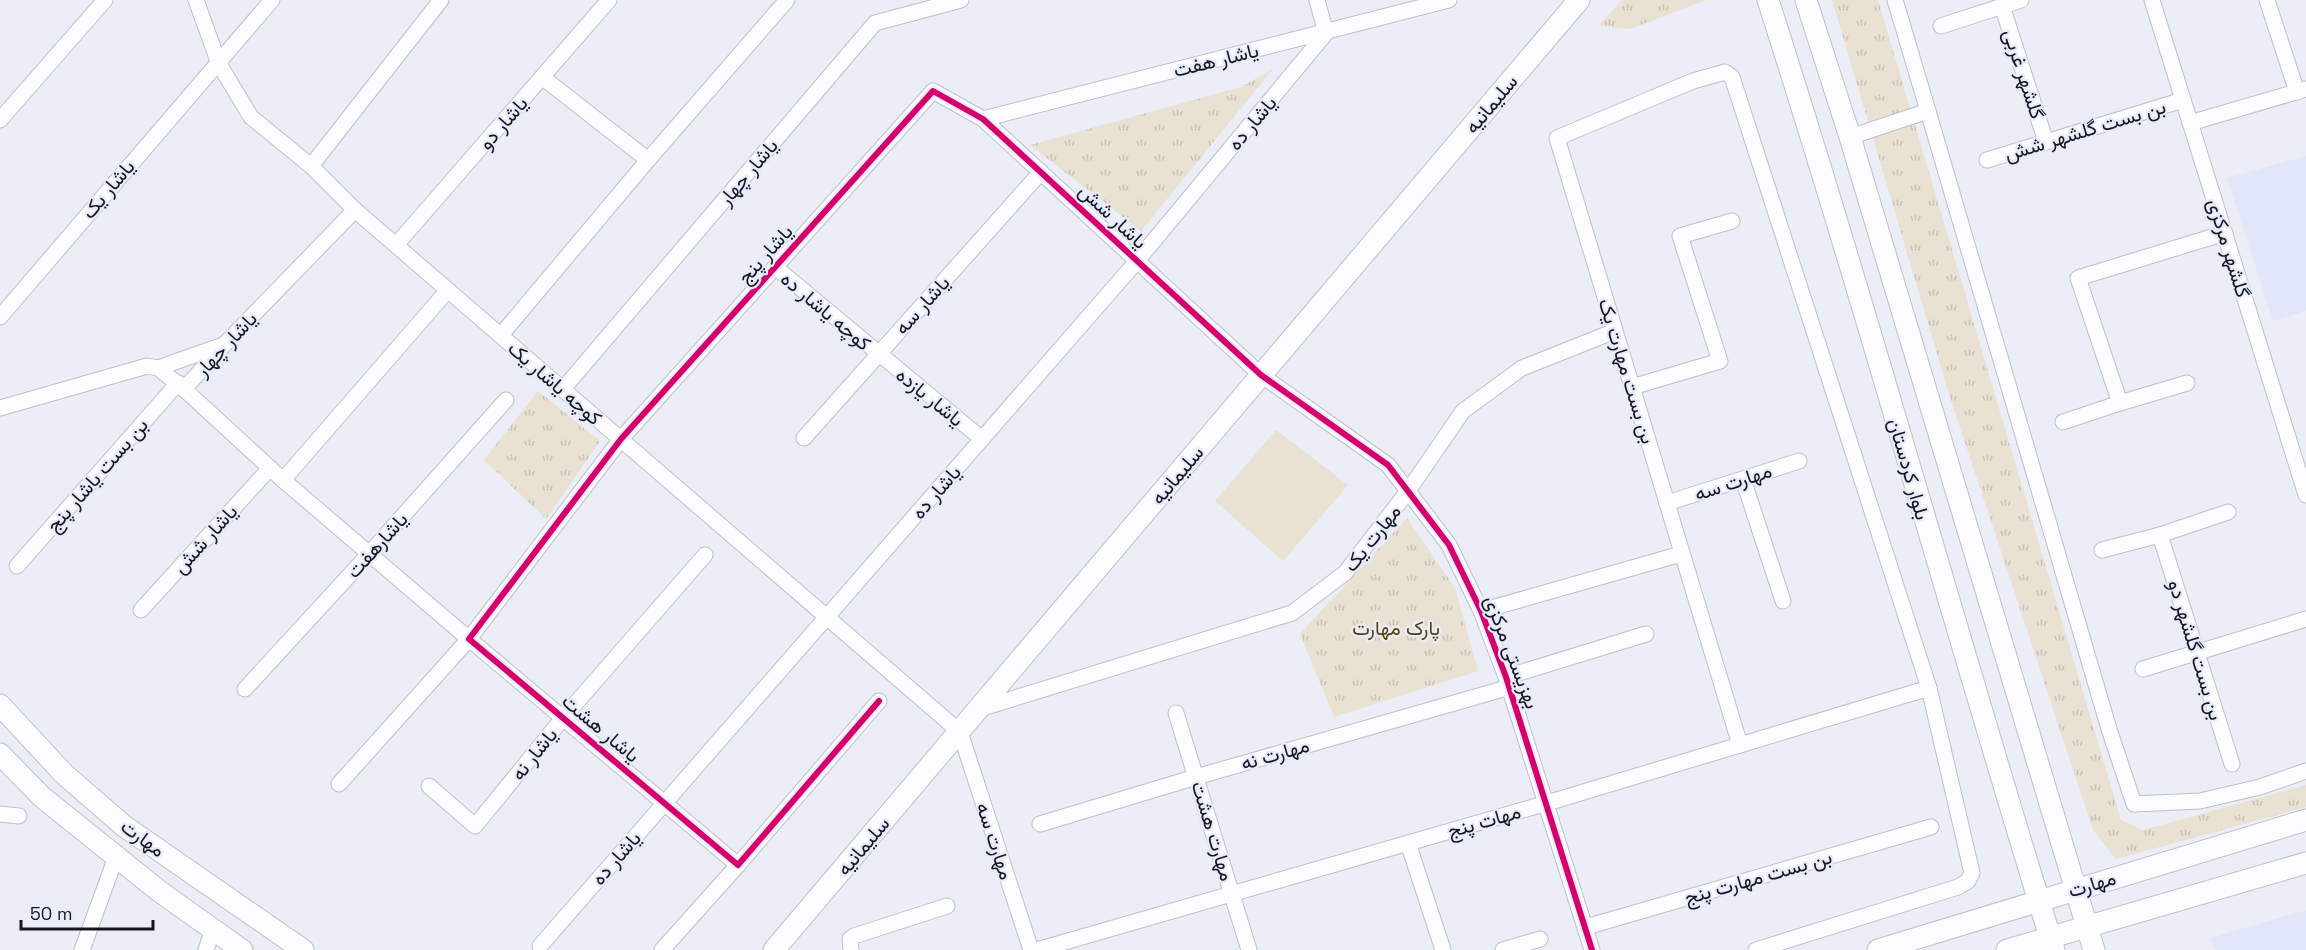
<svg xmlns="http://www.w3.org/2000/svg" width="2306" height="950" font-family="'Space Grotesk',Vazirmatn,sans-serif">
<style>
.built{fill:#e1e6f8}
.grass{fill:#e9e1d2}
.park{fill:url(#park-tufts)}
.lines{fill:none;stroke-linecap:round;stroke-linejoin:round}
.street-casing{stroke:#bdc0c8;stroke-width:17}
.secondary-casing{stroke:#bdc0c8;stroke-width:23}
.street{stroke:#fcfcfe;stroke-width:15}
.secondary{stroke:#fcfcfe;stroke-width:21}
.cycleway-casing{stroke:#e7ebfa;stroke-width:10}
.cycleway{stroke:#d6006c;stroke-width:6}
.labels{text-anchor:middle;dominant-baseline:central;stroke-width:4.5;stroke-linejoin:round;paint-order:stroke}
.street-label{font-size:20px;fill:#151720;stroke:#e7ebfa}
.park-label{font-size:20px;fill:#574104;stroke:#e7ebfa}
</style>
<defs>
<pattern id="park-tufts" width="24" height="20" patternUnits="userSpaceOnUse" patternTransform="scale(1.5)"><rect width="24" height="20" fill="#e9e1d2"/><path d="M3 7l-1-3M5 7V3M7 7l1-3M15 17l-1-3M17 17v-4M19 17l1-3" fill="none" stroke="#c7c0b4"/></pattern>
</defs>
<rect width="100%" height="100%" fill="#ebeef6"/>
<!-- built -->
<g class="built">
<polygon points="2306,156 2306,311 2273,321 2227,178"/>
<polygon points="2306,910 2306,950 2215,950 2211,938"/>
</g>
<!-- grass -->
<polygon class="grass" points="1276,430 1348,485 1283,561 1215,501"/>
<!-- park -->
<g class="park">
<polygon points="1622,0 1706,0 1630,29 1599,26"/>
<polygon points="1832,0 1878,0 2121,820 2143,830 2306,785 2306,807 2116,859 2093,830 1949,394"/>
<polygon points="1273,69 1141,231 1030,145 1241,87"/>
<polygon points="538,391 600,441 546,519 484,460"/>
<polygon points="1407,518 1455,588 1478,671 1334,717 1300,634"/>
</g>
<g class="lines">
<!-- street casing -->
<g class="street-casing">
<g id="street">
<polyline points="196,0 219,64 251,117 311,166 355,210 960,732 1031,950"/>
<polyline points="1895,0 1928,111"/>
<polyline points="2152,0 2306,495"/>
<polyline points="2267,0 2297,92"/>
<polyline points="2002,6 2046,142"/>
<polyline points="1941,26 2021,0"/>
<polyline points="542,77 648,160"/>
<polyline points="983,119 1449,0"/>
<polyline points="0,120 105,0"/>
<polyline points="2190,123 2306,89"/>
<polyline points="1850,137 1928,111 2109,729 2134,804 2200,801 2260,787 2306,771"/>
<polyline points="1987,160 2183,100"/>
<polyline points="311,166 441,0"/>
<polyline points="396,245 609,0"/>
<polyline points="775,267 982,439"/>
<polyline points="0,317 272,0"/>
<polyline points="501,335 648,160 787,0"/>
<polyline points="158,368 223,345"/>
<polyline points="1632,387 1720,361 1680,236 1732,221"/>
<polyline points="184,389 283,480 448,290"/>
<polyline points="563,389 875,23 961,0"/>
<polyline points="2120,403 2187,383"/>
<polyline points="0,408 147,366 158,368 184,389 224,345 355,210"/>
<polyline points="2063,422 2120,403 2078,278 2225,233"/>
<polyline points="804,438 1041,172"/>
<polyline points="1743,479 1783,601"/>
<polyline points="283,480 469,639 339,784"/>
<polyline points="1667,503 1799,461"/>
<polyline points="2160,535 2232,764"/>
<polyline points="2102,550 2160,535 2228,512"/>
<polyline points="17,566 178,383"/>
<polyline points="141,610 270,468"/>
<polyline points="1481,611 1681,554"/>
<polyline points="2143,669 2306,619"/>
<polyline points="1506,677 1646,634"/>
<polyline points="245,689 369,554 506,400"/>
<polyline points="879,701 738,865 469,639 621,439 933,91 983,119 1261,375 1388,465 1449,545 1481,611 1506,677 1592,950"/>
<polyline points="979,709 1292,613 1345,573 1408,491 1463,411 1522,368 1615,331"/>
<polyline points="1176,713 1249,950"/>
<polyline points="1740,745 1557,138 1693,81 1725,72 1732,77 1929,688 1972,873 1968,881 1958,887 1756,950"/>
<polyline points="429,786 475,826 563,718 705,555"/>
<polyline points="0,814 19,816"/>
<polyline points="1040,824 1196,777 1510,687"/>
<polyline points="1408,843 1443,950"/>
<polyline points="1586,927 1931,827"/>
<polyline points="540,946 1137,261 1326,33 1317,0"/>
<polyline points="82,950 116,857"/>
<polyline points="206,950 213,929"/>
<polyline points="662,950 738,865"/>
<polyline points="851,950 850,939 854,936 947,906"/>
<polyline points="1037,950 1547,803 1929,688"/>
<polyline points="1503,950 1540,939"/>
</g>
</g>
<!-- secondary casing -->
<g class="secondary-casing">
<g id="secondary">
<path d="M1768 0C1869 315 1956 634 2054 950"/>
<polyline points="1806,0 1850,137 2094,950"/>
<polyline points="0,705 64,774 124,826 303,950"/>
<polyline points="0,754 42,797 159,891 242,950"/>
<polyline points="774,950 1579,0"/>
<polyline points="1878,950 2306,820"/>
<polyline points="2007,950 2306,863"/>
</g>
</g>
<!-- street -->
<use href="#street" class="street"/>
<!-- secondary -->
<use href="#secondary" class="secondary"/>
<!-- cycleway casing -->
<g class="cycleway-casing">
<polyline id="cycleway" points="879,701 738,865 469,639 621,439 933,91 983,119 1261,375 1388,465 1449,545 1481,611 1506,677 1592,950"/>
</g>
<!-- cycleway -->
<use href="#cycleway" class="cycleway"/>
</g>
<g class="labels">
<!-- street labels -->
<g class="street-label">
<text transform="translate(1216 60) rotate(-14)">یاشار هفت</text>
<text transform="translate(2024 74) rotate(72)">گلشهر غربی</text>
<text transform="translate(1491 104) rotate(-50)">سلیمانیه</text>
<text transform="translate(503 123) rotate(-49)">یاشار دو</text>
<text transform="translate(1252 123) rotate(-50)">یاشار ده</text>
<text transform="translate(2085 130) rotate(-17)">بن بست گلشهر شش</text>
<text transform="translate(748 172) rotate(-50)">یاشار چهار</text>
<text transform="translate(108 189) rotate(-50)">یاشار یک</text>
<text transform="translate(1113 216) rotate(43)">یاشار شش</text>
<text transform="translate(2229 248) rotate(73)">گلشهر مرکزی</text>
<text transform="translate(765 254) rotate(-48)">یاشار پنج</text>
<text transform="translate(922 305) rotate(-48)">یاشار سه</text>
<text transform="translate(826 311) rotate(40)">کوچه یاشار ده</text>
<text transform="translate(226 344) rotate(-47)">یاشار چهار</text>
<text transform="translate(1627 371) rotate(73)">بن بست مهارت یک</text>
<text transform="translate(555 383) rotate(41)">کوچه یاشار یک</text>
<text transform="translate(930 397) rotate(39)">یاشار یازده</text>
<text transform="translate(1909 469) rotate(74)">بلوار کردستان</text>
<text transform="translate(97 475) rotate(-49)">بن بست یاشار پنج</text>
<text transform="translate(1177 475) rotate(-50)">سلیمانیه</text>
<text transform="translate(1733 482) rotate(-18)">مهارت سه</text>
<text transform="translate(936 492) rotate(-49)">یاشار ده</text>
<text transform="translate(1372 538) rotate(-52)">مهارت یک</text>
<text transform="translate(205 539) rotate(-48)">یاشار شش</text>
<text transform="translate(377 545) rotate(-48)">یاشارهفت</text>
<text transform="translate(2196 650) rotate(73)">بن بست گلشهر دو</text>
<text transform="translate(1512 652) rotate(69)">بهزیستی مرکزی</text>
<text transform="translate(601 728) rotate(40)">یاشار هشت</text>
<text transform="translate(534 754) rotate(-51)">یاشار نه</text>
<text transform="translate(1275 754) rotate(-16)">مهارت نه</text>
<text transform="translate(1484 821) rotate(-16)">مهات پنج</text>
<text transform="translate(1213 831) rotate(73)">مهارت هشت</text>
<text transform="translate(143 838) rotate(36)">مهارت</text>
<text transform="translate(995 841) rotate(72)">مهارت سه</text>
<text transform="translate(863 846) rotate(-50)">سلیمانیه</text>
<text transform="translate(616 858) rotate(-49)">یاشار ده</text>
<text transform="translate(1758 877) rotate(-16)">بن بست مهارت پنج</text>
<text transform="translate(2092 884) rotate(-17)">مهارت</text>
</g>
<!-- park labels -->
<g class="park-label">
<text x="1396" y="628">پارک مهارت</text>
</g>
</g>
<!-- scale -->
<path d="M21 920v9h132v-9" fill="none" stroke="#151720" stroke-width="3"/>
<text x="30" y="920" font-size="18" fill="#151720" stroke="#e7ebfa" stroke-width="4.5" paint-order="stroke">50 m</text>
</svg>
